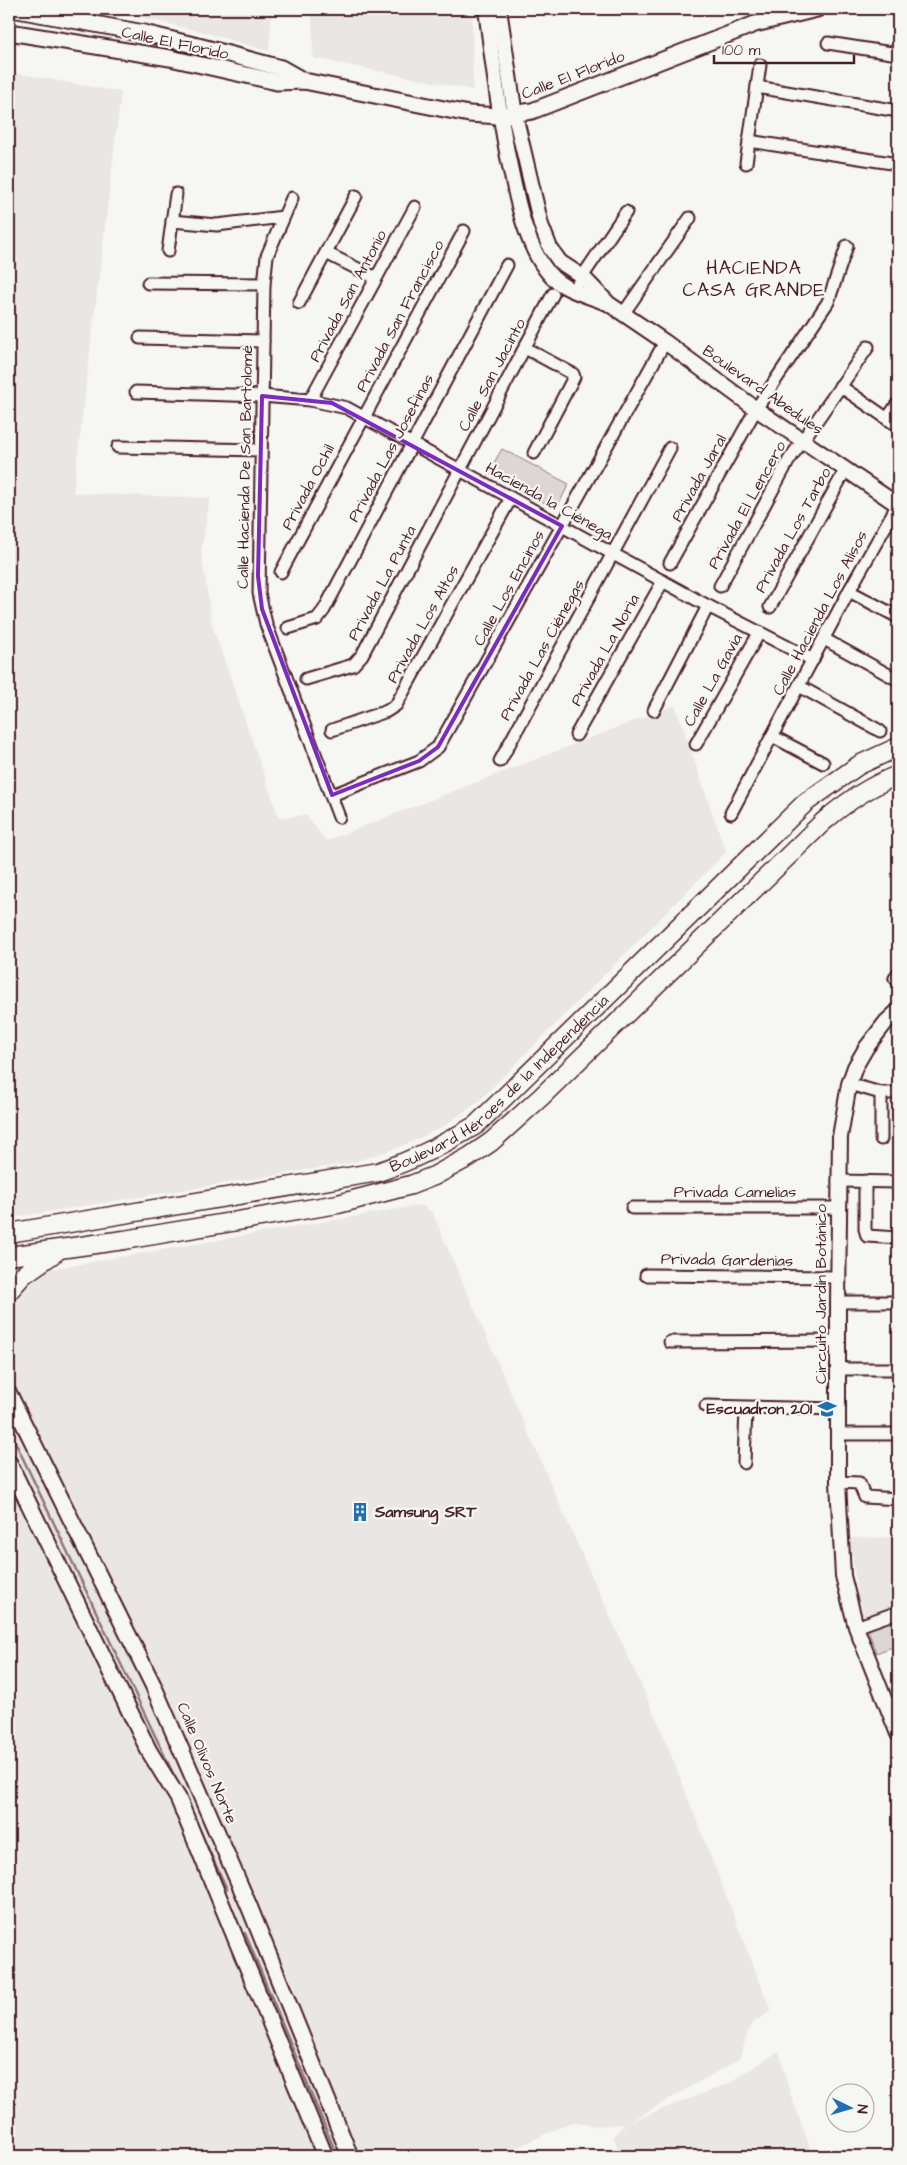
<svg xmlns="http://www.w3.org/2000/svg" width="907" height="2165" font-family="'Architects Daughter',sans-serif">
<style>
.built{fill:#e9e6e3}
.green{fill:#ddd6d5;stroke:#947a80}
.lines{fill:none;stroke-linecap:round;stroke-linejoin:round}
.stream{stroke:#8e747a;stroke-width:2.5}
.minor-casing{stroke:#4a1f2b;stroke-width:15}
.tertiary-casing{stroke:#4a1f2b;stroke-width:18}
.secondary-casing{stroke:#4a1f2b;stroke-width:19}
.primary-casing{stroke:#4a1f2b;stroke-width:21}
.minor{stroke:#f6f6f2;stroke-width:11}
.tertiary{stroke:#f6f6f2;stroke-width:14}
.secondary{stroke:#f6f6f2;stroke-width:15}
.primary{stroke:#f6f6f2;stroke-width:18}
.marked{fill:none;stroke:#7b2cbf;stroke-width:4;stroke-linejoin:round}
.labels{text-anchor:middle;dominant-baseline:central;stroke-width:4.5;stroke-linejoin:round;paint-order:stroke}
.street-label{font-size:16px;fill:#4a1f2b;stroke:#f6f6f2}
.poi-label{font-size:16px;font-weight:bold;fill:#4a1f2b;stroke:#f6f6f2;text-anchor:end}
.quarter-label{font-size:19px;letter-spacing:1px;fill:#4a1f2b;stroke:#f6f6f2}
</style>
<rect width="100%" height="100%" fill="#f6f6f2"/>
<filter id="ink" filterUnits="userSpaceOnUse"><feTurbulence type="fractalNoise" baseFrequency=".02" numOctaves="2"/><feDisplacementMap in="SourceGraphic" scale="10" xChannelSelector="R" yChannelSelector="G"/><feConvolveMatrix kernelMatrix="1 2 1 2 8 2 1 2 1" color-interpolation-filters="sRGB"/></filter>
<g filter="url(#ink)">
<!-- built -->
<g class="built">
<polygon points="125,9 272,9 269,51 200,31 124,14"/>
<polygon points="312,9 472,9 473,90 313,58"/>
<polygon points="9,72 121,92 73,493 210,498 201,552 212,625 279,818 306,815 326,841 675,705 726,852 478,1102 441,1128 400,1147 351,1163 9,1218"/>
<polygon points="421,1205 432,1212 565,1517 660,1727 771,2011 751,2024 739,2059 629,2122 728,2084 779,2051 788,2087 813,2156 621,2156 613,2136 625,2124 596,2126 571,2122 499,2156 9,2156 9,1273 63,1267"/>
<polygon points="898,1537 898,1608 866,1619 863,1617 859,1606 850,1538"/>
</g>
<!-- green -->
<g class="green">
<polygon points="502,449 569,484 556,509 488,473"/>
<polygon points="898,1613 898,1645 876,1653 867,1626"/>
</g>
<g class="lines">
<!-- stream -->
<g class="stream">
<polyline points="9,1429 179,1786"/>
<polyline points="193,1816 227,1889"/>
<polyline points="245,1933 337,2156"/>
</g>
<!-- minor casing -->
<g class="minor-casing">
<g id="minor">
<polyline points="828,43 898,54"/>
<polyline points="757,87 898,111"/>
<polyline points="749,141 898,164"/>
<polyline points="746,163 760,65"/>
<polyline points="292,198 267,256 264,284 259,593 266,624 339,817"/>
<polyline points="172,221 217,225 283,217"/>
<polyline points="168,251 176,194"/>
<polyline points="326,253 376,278"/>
<polyline points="148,283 264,284"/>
<polyline points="578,283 626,212"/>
<polyline points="299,303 356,196"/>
<polyline points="623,314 690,218"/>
<polyline points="140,338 263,341"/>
<polyline points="525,348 573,374 574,377 534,453"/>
<polyline points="840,386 898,426"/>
<polyline points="136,392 262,396 310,400 347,408 708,606 813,660"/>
<polyline points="310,400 415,207"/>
<polyline points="887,419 898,403"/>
<polyline points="118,447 260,450"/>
<polyline points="670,563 756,409 828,302 847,246"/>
<polyline points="281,572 464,231"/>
<polyline points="720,586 789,460 868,347"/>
<polyline points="849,591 898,617"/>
<polyline points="770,607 846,469"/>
<polyline points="288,628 317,619 324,610 507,265"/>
<polyline points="824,639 898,680"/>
<polyline points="306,679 353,665 362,655 553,294"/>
<polyline points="799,686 880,731"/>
<polyline points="654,710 708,606"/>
<polyline points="332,730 387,711 396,705 511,498"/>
<polyline points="576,735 663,581"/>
<polyline points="772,736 823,763"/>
<polyline points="696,744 759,633"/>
<polyline points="500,761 670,448"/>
<polyline points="332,795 419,761 438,747 665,342"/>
<polyline points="731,813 849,591 898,504"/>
<polyline points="898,973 895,978 898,981"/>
<polyline points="849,1084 881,1093 898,1093"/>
<polyline points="881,1093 881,1139"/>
<polyline points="838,1181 898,1182"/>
<polyline points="865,1181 865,1229 867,1236 898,1238"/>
<polyline points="632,1208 838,1208"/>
<polyline points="646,1275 838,1277"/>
<polyline points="838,1302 898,1302"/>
<polyline points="670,1342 839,1341"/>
<polyline points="839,1369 898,1369"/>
<polyline points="706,1406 839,1409"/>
<polyline points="839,1434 898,1434"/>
<polyline points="744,1463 746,1408"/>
<polyline points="838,1482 859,1483 865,1497 898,1499"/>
<polyline points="856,1627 898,1612"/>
<polyline points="887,1706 898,1701"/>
</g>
</g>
<!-- tertiary casing -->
<g class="tertiary-casing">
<g id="tertiary">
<path d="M486 9C493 63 499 117 511 171 518 205 528 252 552 277 565 290 587 295 604 302"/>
<polyline points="499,9 515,115 541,225 550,248 560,262 583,277 609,304 665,342 756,409 898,505"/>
<polyline points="898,1011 886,1022 866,1048 855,1067 849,1084 840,1137 838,1302 838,1482 843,1576 856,1627 898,1734"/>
</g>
</g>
<!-- secondary casing -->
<g class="secondary-casing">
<g id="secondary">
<polyline points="12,9 144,33 202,47 281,68 304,81"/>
<polyline points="9,32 170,58 277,82 304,81 469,114 499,116 532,111 755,24 817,9"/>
<polyline points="9,1394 153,1685 249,1906 350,2156"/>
<polyline points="9,1463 149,1751 178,1798 325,2156"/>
</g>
</g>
<!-- primary casing -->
<g class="primary-casing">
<g id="primary">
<path id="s1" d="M9 1233 378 1172C416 1159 442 1145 476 1125L805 803 859 765 898 747"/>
<path d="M9 1256 124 1240 338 1204 411 1185 434 1176 469 1157 491 1142 541 1097 823 822C846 802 870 786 898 775"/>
<polyline points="9,1291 23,1275 56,1252"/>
</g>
</g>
<!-- minor -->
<use href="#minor" class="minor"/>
<!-- tertiary -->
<use href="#tertiary" class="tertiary"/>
<!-- secondary -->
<use href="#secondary" class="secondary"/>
<!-- primary -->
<use href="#primary" class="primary"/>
</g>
</g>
<!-- marked area -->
<path class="marked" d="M262 396 332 403 562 526 438 747 419 761 332 795 262 609 258 576Z"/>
<!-- icons -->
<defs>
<g id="school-bare" transform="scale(1.5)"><path d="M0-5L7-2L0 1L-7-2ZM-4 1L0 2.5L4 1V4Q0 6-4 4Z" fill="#1f6fb2" stroke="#f6f6f2" stroke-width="2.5" paint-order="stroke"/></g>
<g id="building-bare" transform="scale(1.5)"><path d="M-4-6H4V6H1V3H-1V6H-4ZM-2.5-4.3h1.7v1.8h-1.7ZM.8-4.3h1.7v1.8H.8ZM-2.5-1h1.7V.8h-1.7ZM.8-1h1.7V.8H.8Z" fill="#1f6fb2" stroke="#f6f6f2" stroke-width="2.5" paint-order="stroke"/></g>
</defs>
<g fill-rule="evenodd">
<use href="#school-bare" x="827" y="1409"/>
<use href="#building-bare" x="360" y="1512"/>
</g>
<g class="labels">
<!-- street labels -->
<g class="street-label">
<text transform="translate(175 43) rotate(12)">Calle El Florido</text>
<text transform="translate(573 75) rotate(-21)">Calle El Florido</text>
<text transform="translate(348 296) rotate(-62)">Privada San Antonio</text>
<text transform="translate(400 316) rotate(-62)">Privada San Francisco</text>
<text transform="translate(492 375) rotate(-62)">Calle San Jacinto</text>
<text transform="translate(763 390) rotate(35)">Boulevard Abedules</text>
<text transform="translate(391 448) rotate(-62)">Privada Las Josefinas</text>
<text transform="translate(245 467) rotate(-89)">Calle Hacienda De San Bartolomé</text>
<text transform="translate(699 478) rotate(-61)">Privada Jaral</text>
<text transform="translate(308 487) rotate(-62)">Privada Ochil</text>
<text transform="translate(549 501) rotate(29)">Hacienda la Ciénega</text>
<text transform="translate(747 505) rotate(-61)">Privada El Lencero</text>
<text transform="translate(793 530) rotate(-61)">Privada Los Tarbo</text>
<text transform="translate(382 583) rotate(-62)">Privada La Punta</text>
<text transform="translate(509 588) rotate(-61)">Calle Los Encinos</text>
<text transform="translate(820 613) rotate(-62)">Calle Hacienda Los Alisos</text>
<text transform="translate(423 624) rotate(-61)">Privada Los Altos</text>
<text transform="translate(542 650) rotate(-61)">Privada Las Ciénegas</text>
<text transform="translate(605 650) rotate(-61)">Privada La Noria</text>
<text transform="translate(713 680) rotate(-61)">Calle La Gavia</text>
<text stroke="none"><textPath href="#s1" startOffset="526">Boulevard Héroes de la Independencia</textPath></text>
<text x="735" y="1192">Privada Camelias</text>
<text transform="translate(727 1260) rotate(1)">Privada Gardenias</text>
<text transform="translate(821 1294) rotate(-90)">Circuito Jardín Botánico</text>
<text transform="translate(207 1763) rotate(67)">Calle Olivos Norte</text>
</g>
<!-- poi labels -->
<g class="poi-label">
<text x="812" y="1409">Escuadron 201</text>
<text x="375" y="1512" text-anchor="start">Samsung SRT</text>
</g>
<!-- quarter labels -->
<g class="quarter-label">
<text x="754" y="268">HACIENDA<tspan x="754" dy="22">CASA GRANDE</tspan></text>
</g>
</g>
<!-- margin -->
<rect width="907" height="2165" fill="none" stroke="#f6f6f2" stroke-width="30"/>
<rect x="15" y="15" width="877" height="2135" fill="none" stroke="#4a1f2b" stroke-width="2" filter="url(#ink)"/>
<!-- north arrow -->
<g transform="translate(850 2108) rotate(95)"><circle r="24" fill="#f6f6f2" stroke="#b1a0a2"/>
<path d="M0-4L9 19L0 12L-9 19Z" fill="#1f6fb2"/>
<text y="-8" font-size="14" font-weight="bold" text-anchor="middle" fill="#4a1f2b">N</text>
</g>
<!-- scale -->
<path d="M714 55v8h140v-8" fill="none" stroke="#4a1f2b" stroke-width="2.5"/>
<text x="722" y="55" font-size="15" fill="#4a1f2b" stroke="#f6f6f2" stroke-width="4" paint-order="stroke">100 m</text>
</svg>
